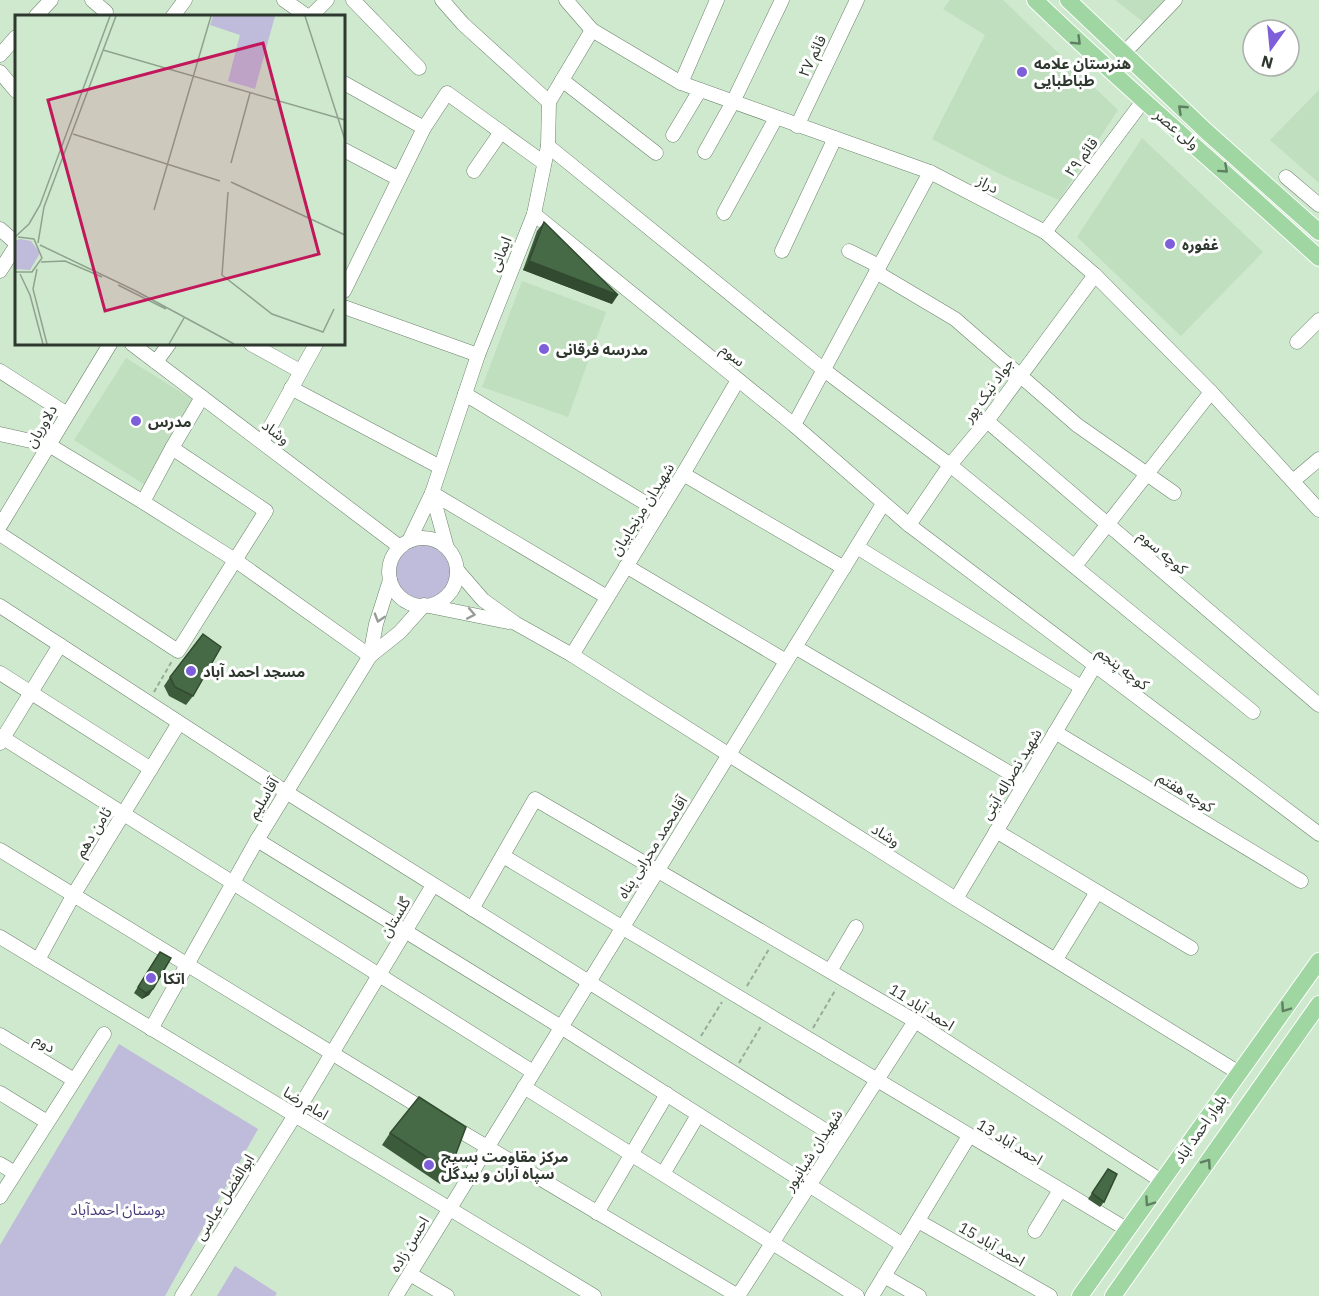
<svg xmlns="http://www.w3.org/2000/svg" width="1319" height="1296" font-family="'IBM Plex Sans','Noto Sans Arabic',sans-serif">
<style>
.built{fill:#c0dfbf}
.green{fill:#bfbbda}
.lines{fill:none;stroke-linecap:round;stroke-linejoin:round}
.minor-casing{stroke:#6c836c;stroke-width:15}
.major-casing{stroke:#fff;stroke-width:18}
.path{stroke:#97ac97;stroke-width:2;stroke-dasharray:4.5 3;stroke-linecap:butt}
.minor{stroke:#fff;stroke-width:14}
.major{stroke:#9fd6a1;stroke-width:16}
.wall{fill:#3c5b3b}
.shaded-wall{fill:#314a30}
.building{fill:#466a45;stroke:#314a30;stroke-width:1.5}
.oneway{stroke:#617f62}
.oneway2{stroke:#969c96}
.poi-dot{fill:#7d5fd9;stroke:#fff;stroke-width:2}
.labels{text-anchor:middle;dominant-baseline:central;stroke-width:6;stroke-linejoin:round;paint-order:stroke}
.street-label{font-size:15px;fill:#2e382e;stroke:#fff}
.poi-label{font-size:15px;font-weight:bold;fill:#2e382e;stroke:#fff;text-anchor:start}
.park-label{font-size:15px;fill:#493c79;stroke:#fff}
.inset-road{fill:none;stroke:#8fa28e;stroke-width:1.5}
.view{fill:#c2185b;fill-opacity:0.15;stroke:#c2185b;stroke-width:3}
.inset-edge{fill:none;stroke:#2e382e;stroke-width:3}
</style>
<rect width="100%" height="100%" fill="#cfe9ce"/>
<!-- built -->
<g class="built">
<polygon points="950,0 1003,0 1118,110 1059,200 1002,175 932,139 985,35 943,9"/>
<polygon points="1115,0 1169,0 1146,24"/>
<polygon points="1319,90 1319,183 1270,140"/>
<polygon points="1142,138 1263,252 1181,336 1077,237"/>
<polygon points="522,281 606,312 568,417 482,387"/>
<polygon points="126,358 197,402 145,485 74,440"/>
</g>
<!-- green -->
<g class="green">
<path d="M421 541C444 543 462 566 446 588 441 596 431 601 424 605 417 598 406 597 400 589 384 569 399 546 421 541Z"/>
<polygon points="119,1044 258,1129 165,1296 0,1296 0,1245"/>
<polygon points="235,1266 277,1293 275,1296 217,1296"/>
</g>
<g class="lines">
<!-- minor casing -->
<g class="minor-casing">
<g id="minor">
<polyline points="92,0 106,12"/>
<polyline points="284,0 307,16"/>
<polyline points="353,0 419,68"/>
<polyline points="442,0 463,24 549,102"/>
<polyline points="566,0 592,30 681,83 930,172 1045,232 1095,275 1211,392 1319,510"/>
<polyline points="36,16 51,0"/>
<polyline points="173,16 185,0"/>
<polyline points="311,16 327,0"/>
<polyline points="592,30 549,102 548,146 534,214 478,355 432,493 607,597"/>
<polyline points="1124,53 1175,0"/>
<polyline points="0,55 16,37"/>
<polyline points="0,72 16,91"/>
<polyline points="562,80 656,153"/>
<polyline points="344,83 424,128"/>
<polyline points="681,83 717,0"/>
<polyline points="797,126 857,0"/>
<polyline points="673,135 700,90"/>
<polyline points="548,146 824,370 950,465 1253,712"/>
<polyline points="344,150 399,179"/>
<polyline points="705,152 733,102 782,0"/>
<polyline points="474,171 501,132"/>
<polyline points="1286,177 1319,205"/>
<polyline points="724,213 776,118"/>
<polyline points="534,214 794,425 909,525 1319,834"/>
<polyline points="0,229 16,243"/>
<polyline points="1045,232 1143,101"/>
<polyline points="782,251 835,138"/>
<polyline points="849,251 879,266"/>
<polyline points="0,271 16,246"/>
<polyline points="876,272 955,319 1077,425 1174,493"/>
<polyline points="344,291 424,128 447,93 544,163"/>
<polyline points="344,307 478,355"/>
<polyline points="1297,342 1319,320"/>
<polyline points="132,344 400,547"/>
<polyline points="251,344 300,371"/>
<polyline points="156,362 169,344"/>
<polyline points="0,371 67,414"/>
<polyline points="291,388 440,467"/>
<polyline points="465,394 660,512"/>
<polyline points="987,421 1319,705"/>
<polyline points="794,425 930,172"/>
<polyline points="0,434 49,445 143,502 235,560 370,656"/>
<polyline points="262,442 316,344"/>
<polyline points="683,474 844,568"/>
<polyline points="1293,481 1319,459"/>
<polyline points="143,502 172,448"/>
<polyline points="909,525 950,465 987,421 1095,275"/>
<polyline points="0,526 110,344"/>
<polyline points="0,534 178,651 266,511 172,448 202,397"/>
<circle cx="423" cy="572" r="34"/>
<polyline points="409,541 432,493 447,548"/>
<polyline points="857,547 1081,687"/>
<polyline points="626,566 786,661"/>
<polyline points="1075,566 1211,392"/>
<polyline points="457,570 483,600 515,623 572,655 956,899 1239,1073"/>
<polyline points="0,606 286,792 839,1139"/>
<polyline points="429,606 508,622"/>
<polyline points="795,647 1025,782"/>
<polyline points="572,655 683,474 738,380"/>
<polyline points="370,656 400,632 424,605"/>
<polyline points="0,673 151,769"/>
<polyline points="1055,732 1301,881"/>
<polyline points="0,736 533,1072"/>
<polyline points="0,743 60,645"/>
<polyline points="996,831 1191,948"/>
<polyline points="257,840 561,1027 903,1245"/>
<polyline points="0,850 428,1112"/>
<polyline points="503,856 1128,1230"/>
<polyline points="956,899 1094,667"/>
<polyline points="472,909 535,799 915,1021 1163,1182"/>
<polyline points="0,937 594,1296"/>
<polyline points="1056,959 1097,892"/>
<polyline points="38,960 74,894 179,723"/>
<polyline points="830,971 856,927"/>
<polyline points="151,1029 257,840 370,656 376,624 390,580"/>
<polyline points="0,1035 74,1080"/>
<polyline points="524,1087 857,1296"/>
<polyline points="0,1093 47,1122"/>
<polyline points="450,1125 738,1296"/>
<polyline points="0,1164 15,1173"/>
<polyline points="663,1174 698,1115"/>
<polyline points="0,1197 104,1034"/>
<polyline points="597,1213 667,1094"/>
<polyline points="918,1221 1050,1296"/>
<polyline points="1035,1231 1060,1190"/>
<polyline points="410,1274 447,1296"/>
<polyline points="884,1276 919,1296"/>
<polyline points="182,1296 295,1115 433,885"/>
<polyline points="396,1296 883,504"/>
<polyline points="738,1296 915,1021"/>
<polyline points="872,1296 969,1136"/>
</g>
</g>
<!-- major casing -->
<g class="major-casing">
<g id="major">
<path d="M1035 0C1127 89 1225 171 1319 258"/>
<polyline points="1068,0 1207,132 1319,232"/>
<polyline points="1080,1296 1319,961"/>
<polyline points="1113,1296 1319,1004"/>
</g>
</g>
<!-- path -->
<g class="path">
<polyline points="154,692 172,661"/>
<polyline points="747,986 769,949"/>
<polyline points="813,1028 836,989"/>
<polyline points="701,1036 722,1002"/>
<polyline points="739,1063 761,1026"/>
</g>
<!-- minor -->
<use href="#minor" class="minor"/>
<!-- major -->
<use href="#major" class="major"/>
</g>
<!-- wall -->
<g class="wall">
<polygon points="544,222 612,304 523,270 537,231"/>
<polygon points="170,677 193,696 186,705 169,696 164,686"/>
<polygon points="156,958 153,989 149,995 142,999 134,993"/>
<polygon points="390,1133 449,1172 440,1184 382,1145"/>
<polygon points="1108,1169 1104,1202 1100,1207 1088,1199"/>
</g>
<!-- shaded-wall -->
<g class="shaded-wall">
<polygon points="529,261 618,295 612,304 523,270"/>
<polygon points="153,989 149,995 142,999 146,993"/>
</g>
<!-- building -->
<g class="building">
<polygon points="544,222 618,295 529,261"/>
<polygon points="203,634 221,647 193,696 175,687 170,677"/>
<polygon points="160,952 171,958 153,989 146,993 138,987"/>
<polygon points="419,1097 466,1127 449,1172 390,1133"/>
<polygon points="1108,1169 1117,1174 1104,1202 1092,1193"/>
</g>
<!-- one-way arrows -->
<defs><path id="oneway-chevron" d="M-2-3.5L2.5 0L-2 3.5" fill="none" stroke-width="1.6" stroke-linecap="round" stroke-linejoin="round" transform="scale(1.5)"/></defs>
<g class="oneway">
<use href="#oneway-chevron" transform="translate(1077 41) rotate(44)"/>
<use href="#oneway-chevron" transform="translate(1182 109) rotate(-137)"/>
<use href="#oneway-chevron" transform="translate(1224 169) rotate(42)"/>
<use href="#oneway-chevron" transform="translate(1285 1008) rotate(125)"/>
<use href="#oneway-chevron" transform="translate(1207 1163) rotate(-55)"/>
<use href="#oneway-chevron" transform="translate(1149 1202) rotate(125)"/>
</g>
<g class="oneway2">
<use href="#oneway-chevron" transform="translate(471 614) rotate(11)"/>
<use href="#oneway-chevron" transform="translate(379 618) rotate(107)"/>
</g>
<!-- markers -->
<g class="poi-dot">
<circle cx="1022" cy="72" r="6"/>
<circle cx="1170" cy="244" r="6"/>
<circle cx="544" cy="349" r="6"/>
<circle cx="136" cy="421" r="6"/>
<circle cx="191" cy="671" r="6"/>
<circle cx="151" cy="978" r="6"/>
<circle cx="429" cy="1165" r="6"/>
</g>
<g class="labels">
<!-- street labels -->
<g class="street-label">
<text transform="translate(812 56) rotate(-64)">قائم ۲۷</text>
<text transform="translate(1177 129) rotate(40)">ولی عصر</text>
<text transform="translate(1081 157) rotate(-53)">قائم ۲۹</text>
<text transform="translate(988 184) rotate(28)">دراز</text>
<text transform="translate(500 254) rotate(-68)">ایمانی</text>
<text transform="translate(733 355) rotate(39)">سوم</text>
<text transform="translate(988 390) rotate(-54)">جواد نیک پور</text>
<text transform="translate(41 426) rotate(-59)">دلاوریان</text>
<text transform="translate(276 432) rotate(37)">وشاد</text>
<text transform="translate(642 509) rotate(-58)">شهیدان مرنجابیان</text>
<text transform="translate(1163 552) rotate(40)">کوچه سوم</text>
<text transform="translate(1123 668) rotate(37)">کوچه پنجم</text>
<text transform="translate(1011 774) rotate(-59)">شهید نصراله آیتی</text>
<text transform="translate(1186 792) rotate(31)">کوچه هفتم</text>
<text transform="translate(263 798) rotate(-59)">آقاسلیم</text>
<text transform="translate(93 832) rotate(-58)">ثامن دهم</text>
<text transform="translate(886 835) rotate(32)">وشاد</text>
<text transform="translate(652 847) rotate(-58)">آقامحمد محرابی پناه</text>
<text transform="translate(395 917) rotate(-59)">گلستان</text>
<text transform="translate(922 1007) rotate(32)">احمد آباد 11</text>
<text transform="translate(45 1043) rotate(31)">دوم</text>
<text transform="translate(306 1103) rotate(31)">امام رضا</text>
<text transform="translate(1200 1129) rotate(-55)">بلوار احمد آباد</text>
<text transform="translate(1010 1142) rotate(31)">احمد آباد 13</text>
<text transform="translate(813 1150) rotate(-57)">شهیدان شبانپور</text>
<text transform="translate(224 1197) rotate(-58)">ابوالفضل عباسی</text>
<text transform="translate(409 1244) rotate(-59)">احسن زاده</text>
<text transform="translate(992 1244) rotate(30)">احمد آباد 15</text>
</g>
<!-- poi labels -->
<g class="poi-label">
<text x="1034" y="63">هنرستان علامه<tspan x="1034" dy="17">طباطبایی</tspan></text>
<text x="1182" y="244">غفوره</text>
<text x="556" y="349">مدرسه فرقانی</text>
<text x="148" y="421">مدرس</text>
<text x="203" y="671">مسجد احمد آباد</text>
<text x="163" y="978">اتکا</text>
<text x="441" y="1156">مرکز مقاومت بسیج<tspan x="441" dy="17">سپاه آران و بیدگل</tspan></text>
</g>
<!-- park labels -->
<g class="park-label">
<text x="118" y="1209">بوستان احمدآباد</text>
</g>
</g>
<!-- overview -->
<g transform="translate(15 15)">
<rect width="330" height="330" fill="#cfe9ce"/>
<path d="M198 1H260L240 74 213 66 225 20 195 10ZM5 224 16 226 25 238 15 255 0 254V226Z" fill="#bfbbda"/>
<path class="inset-road" d="M290 1 330 125M88 35 330 105M58 119 205 166M216 148 235 78M216 167 330 220M213 177 207 260 257 299 308 317 319 294M139 195 196 1M0 222 14 209 25 190 95 1M23 228 29 192 101 1M25 230 121 276 219 329M26 247 50 246 87 262M22 254 18 274 32 329M0 257H17L27 243 19 224 3 222M5 259 15 280 28 329M103 270 151 294M154 329 169 303"/>
<path class="view" d="M248 28 304 239 90 296 33 85Z"/>
<rect width="330" height="330" class="inset-edge"/>
</g>
<!-- north arrow -->
<g transform="translate(1271 48) rotate(195)"><circle r="28" fill="#ffffff" stroke="#abafab" stroke-width="1.5"/>
<path d="M0-4.5L10 22L0 15L-10 22Z" fill="#7d5fd9"/>
<text y="-9" font-size="16" font-weight="bold" text-anchor="middle" fill="#2e382e">N</text>
</g>
</svg>
